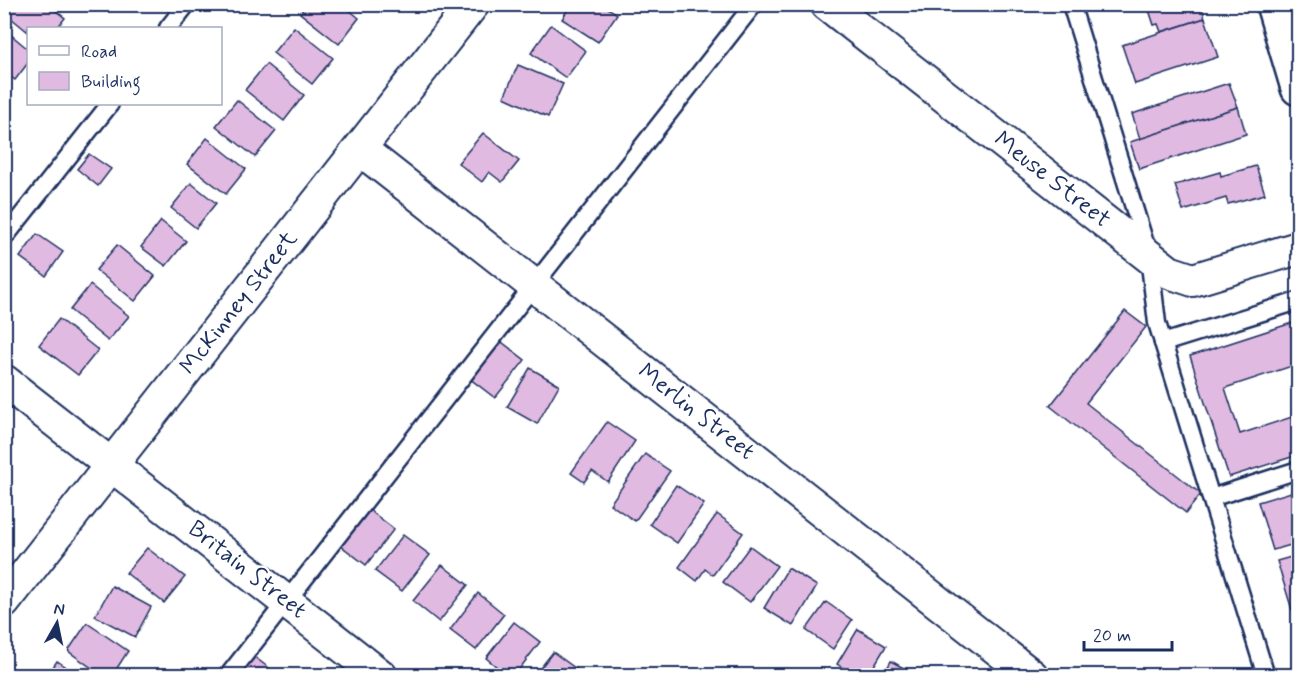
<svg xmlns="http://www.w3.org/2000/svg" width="1303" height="680" font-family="Mynerve,sans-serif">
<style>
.building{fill:#e1bae2;stroke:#1b2f5e;stroke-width:1.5}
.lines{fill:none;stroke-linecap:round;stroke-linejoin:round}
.service-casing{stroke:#1b2f5e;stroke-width:21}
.minor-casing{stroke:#1b2f5e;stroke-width:36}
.tertiary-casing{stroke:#1b2f5e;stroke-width:38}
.service{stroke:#fff;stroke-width:16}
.minor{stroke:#fff;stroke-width:32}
.tertiary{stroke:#fff;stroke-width:33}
.labels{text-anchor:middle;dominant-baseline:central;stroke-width:4.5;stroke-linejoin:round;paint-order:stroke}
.street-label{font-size:24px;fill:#1b2f5e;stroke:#fff}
</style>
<rect width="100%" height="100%" fill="#fff"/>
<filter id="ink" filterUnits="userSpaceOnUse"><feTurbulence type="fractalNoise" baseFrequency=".0167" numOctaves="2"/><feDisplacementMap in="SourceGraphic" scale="12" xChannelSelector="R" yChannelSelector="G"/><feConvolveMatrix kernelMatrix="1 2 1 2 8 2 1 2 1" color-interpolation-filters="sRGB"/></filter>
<g filter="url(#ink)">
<!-- building -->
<g class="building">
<polygon points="12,4 47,4 65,18 57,28 28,28 28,32 5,13"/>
<polygon points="307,4 342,4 359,18 339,44 300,13"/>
<polygon points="571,4 602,4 617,14 598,42 562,19"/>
<polygon points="1147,4 1201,4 1205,18 1161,32 1158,24 1154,25"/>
<polygon points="1205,18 1218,57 1135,84 1122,45"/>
<polygon points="551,25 586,51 566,78 531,53"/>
<polygon points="294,27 333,58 312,84 273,53"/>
<polygon points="4,29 28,49 28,63 15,80 4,72"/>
<polygon points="266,64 304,95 284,121 245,90"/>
<polygon points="518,65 563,84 548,117 504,97"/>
<polygon points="1229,83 1238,107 1140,139 1132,114"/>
<polygon points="237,100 276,131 255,157 216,126"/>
<polygon points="1238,107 1246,134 1139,169 1130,142"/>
<polygon points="483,133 519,161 502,182 489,172 482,182 458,163"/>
<polygon points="207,138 246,169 226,194 187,164"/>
<polygon points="89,154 111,169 98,186 77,169"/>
<polygon points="1256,166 1265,194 1228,204 1226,198 1183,211 1175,185 1220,172 1221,176"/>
<polygon points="191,183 216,203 196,228 171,208"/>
<polygon points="161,221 186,241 166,266 141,247"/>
<polygon points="37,234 63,252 46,276 20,257"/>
<polygon points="117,245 155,276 135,301 96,270"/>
<polygon points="90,285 129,316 108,341 70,310"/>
<polygon points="1125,311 1146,327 1086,403 1201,494 1186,513 1050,406"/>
<polygon points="59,319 98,350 78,375 39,345"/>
<polygon points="1298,321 1298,364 1225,388 1240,434 1298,415 1298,455 1229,477 1190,356"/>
<polygon points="498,339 525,360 495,398 469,378"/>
<polygon points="530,368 559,385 537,424 507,407"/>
<polygon points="607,422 635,441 608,482 592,471 584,482 571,473"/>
<polygon points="645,454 670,471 635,521 610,504"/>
<polygon points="676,485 704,504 677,543 650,524"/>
<polygon points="1298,490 1298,543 1273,550 1258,502"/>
<polygon points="368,509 394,529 366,565 340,545"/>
<polygon points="717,514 743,533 713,575 705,569 697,581 679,567"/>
<polygon points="403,535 430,555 402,591 375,571"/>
<polygon points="750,546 777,566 750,602 723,582"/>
<polygon points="147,548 185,577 164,603 126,573"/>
<polygon points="1298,555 1298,607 1292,610 1277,561"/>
<polygon points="442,565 468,585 439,622 413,601"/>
<polygon points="788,568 817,586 793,626 764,608"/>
<polygon points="112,586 151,607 135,637 95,616"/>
<polygon points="478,593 504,614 476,650 450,630"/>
<polygon points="826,602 852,620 833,649 806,630"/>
<polygon points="1298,616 1298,634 1294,617"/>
<polygon points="514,622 540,642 514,676 508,676 486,658"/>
<polygon points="87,623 128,651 112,676 103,676 68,651"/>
<polygon points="858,629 886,646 868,676 855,676 837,664"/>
<polygon points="553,652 579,671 576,676 534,676"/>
<polygon points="252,655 278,675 236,676"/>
<polygon points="57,661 80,676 47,676"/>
<polygon points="891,661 918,676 883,676"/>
</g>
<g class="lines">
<!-- service casing -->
<g class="service-casing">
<g id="service">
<polyline points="1071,4 1149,256 1157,323 1266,676"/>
<polyline points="168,28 187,4"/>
<polyline points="4,238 110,104"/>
<polyline points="1163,343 1298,301"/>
<polyline points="1211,498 1298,470"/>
<polyline points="228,676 754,4"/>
</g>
</g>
<!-- minor casing -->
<g class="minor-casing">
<g id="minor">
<polyline points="827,4 1169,272 1193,280 1298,248"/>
<polyline points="360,149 1032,676"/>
<polyline points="4,381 381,676"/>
<polyline points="4,602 473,4"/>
</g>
</g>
<!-- tertiary casing -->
<g class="tertiary-casing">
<polyline id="tertiary" points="1273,4 1298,88"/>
</g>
<!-- service -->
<use href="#service" class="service"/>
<!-- minor -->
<use href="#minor" class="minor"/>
<!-- tertiary -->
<use href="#tertiary" class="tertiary"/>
</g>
</g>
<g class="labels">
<!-- street labels -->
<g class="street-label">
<text transform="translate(1052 180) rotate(38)">Meuse Street</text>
<text transform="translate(239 303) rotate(-52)">McKinney Street</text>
<text transform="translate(696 412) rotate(38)">Merlin Street</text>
<text transform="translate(247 570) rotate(38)">Britain Street</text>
</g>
</g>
<!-- margin -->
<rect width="1303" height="680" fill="none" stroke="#fff" stroke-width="24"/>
<rect x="12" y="12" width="1279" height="656" fill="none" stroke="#1b2f5e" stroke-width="2" filter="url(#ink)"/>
<!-- legend -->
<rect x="27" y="27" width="195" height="78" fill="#ffffff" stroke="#a4acbf" stroke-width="1.5"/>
<rect x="39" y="46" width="30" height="9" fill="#ffffff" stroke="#a4acbf" stroke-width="1.5"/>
<text x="81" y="57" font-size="18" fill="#1b2f5e">Road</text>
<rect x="39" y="72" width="30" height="18" fill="#e1bae2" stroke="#a4acbf" stroke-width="1.5"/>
<text x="81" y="87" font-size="18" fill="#1b2f5e">Building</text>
<!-- north arrow -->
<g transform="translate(57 623) rotate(9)" stroke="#ffffff" stroke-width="4.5" paint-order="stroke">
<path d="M0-4.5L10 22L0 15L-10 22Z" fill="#1b2f5e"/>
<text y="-9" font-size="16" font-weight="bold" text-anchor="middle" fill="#1b2f5e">N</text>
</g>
<!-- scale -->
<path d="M1084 641v9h88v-9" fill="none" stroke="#1b2f5e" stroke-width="3"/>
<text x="1093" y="641" font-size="18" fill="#1b2f5e" stroke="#ffffff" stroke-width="4.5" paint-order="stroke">20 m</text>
</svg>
